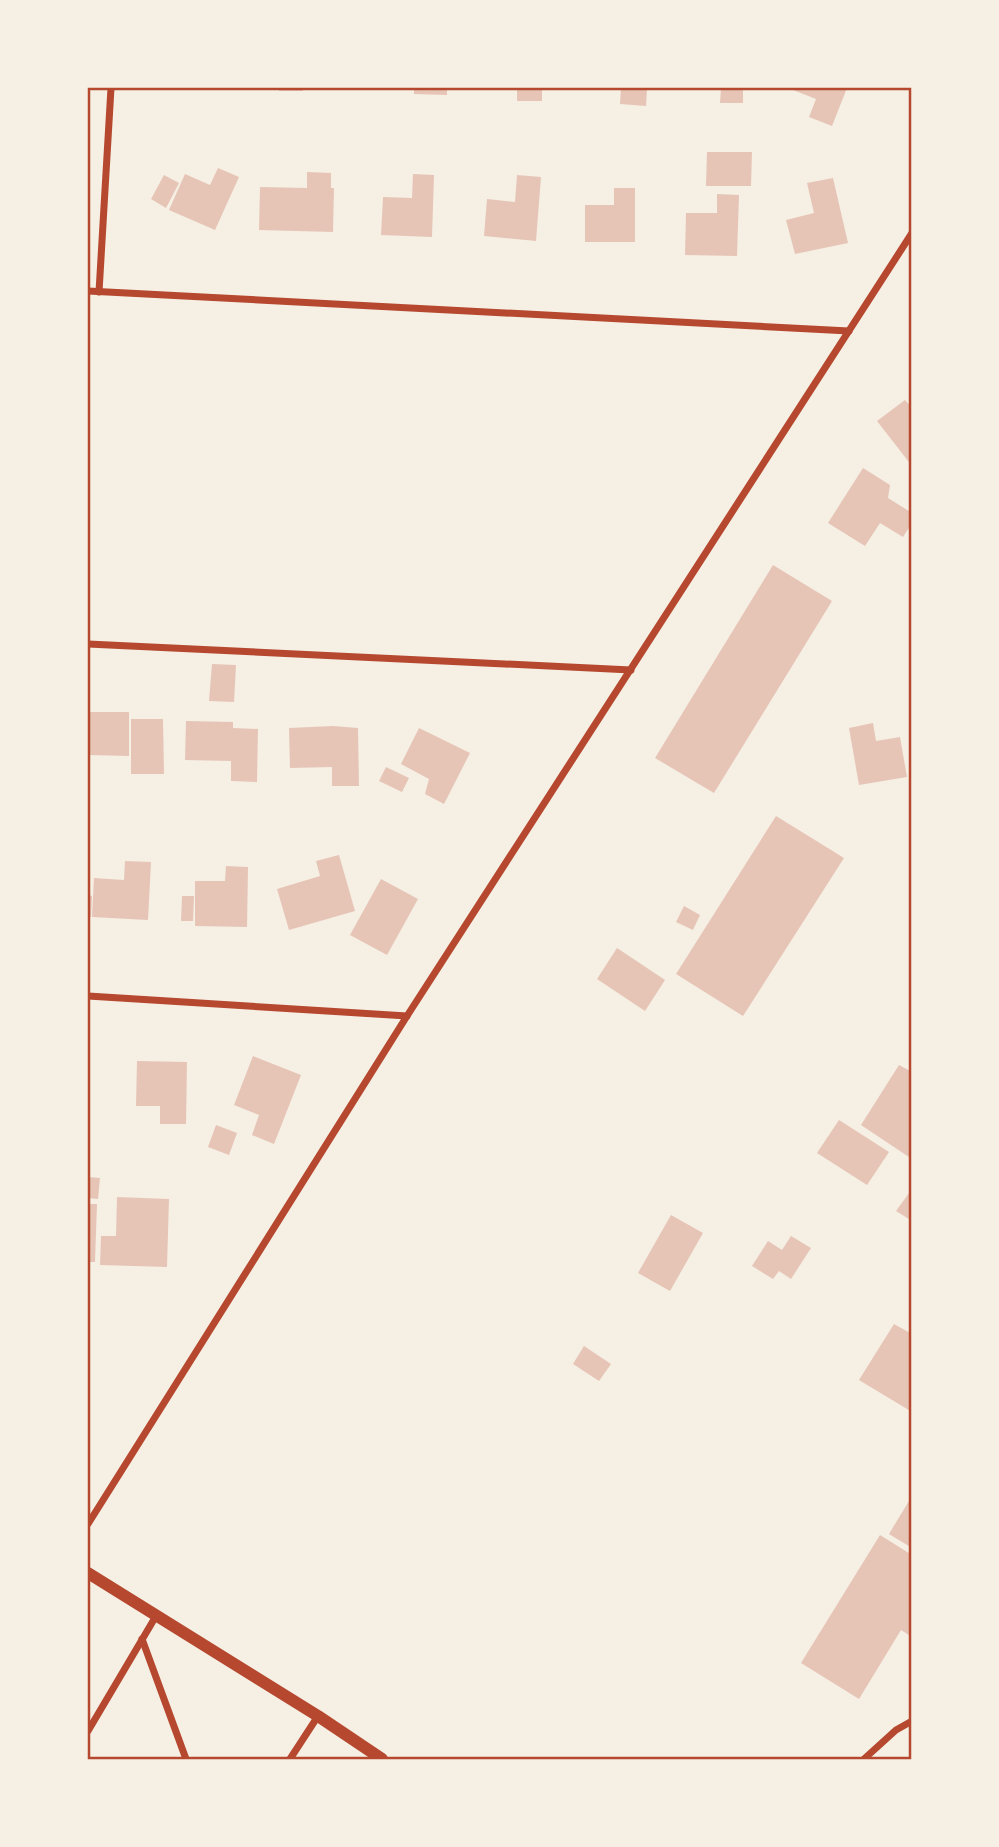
<svg xmlns="http://www.w3.org/2000/svg" width="999" height="1847" font-family="'Golos Text',sans-serif">
<style>
.building{fill:#e6c5b7}
.lines{fill:none;stroke-linecap:round;stroke-linejoin:round}
.minor{stroke:#b5482f;stroke-width:7}
.tertiary{stroke:#b5482f;stroke-width:12}
.neatline{fill:none;stroke:#b5482f;stroke-width:2.5}
</style>
<rect width="100%" height="100%" fill="#f6efe4"/>
<!-- building -->
<g class="building">
<rect x="279" y="88" width="24" height="3"/>
<polygon points="414,88 447,88 447,95 414,94"/>
<rect x="517" y="88" width="25" height="13"/>
<polygon points="621,88 647,88 646,106 620,104"/>
<polygon points="721,88 743,88 743,103 720,103"/>
<polygon points="788,88 847,88 832,126 809,117 816,99"/>
<polygon points="707,152 752,152 751,186 706,186"/>
<polygon points="218,168 239,177 215,230 169,210 185,174 210,185"/>
<polygon points="307,172 331,173 331,188 334,188 333,232 259,230 260,187 307,188"/>
<polygon points="413,174 434,175 432,237 381,235 383,197 412,198"/>
<polygon points="164,175 179,183 166,208 151,199"/>
<polygon points="517,175 541,177 536,241 484,236 487,199 515,202"/>
<polygon points="833,178 848,243 795,254 786,220 814,213 807,183"/>
<polygon points="614,188 635,188 635,242 585,242 585,205 614,205"/>
<polygon points="717,194 739,195 737,256 685,255 686,213 717,213"/>
<polygon points="905,400 912,408 912,466 877,421"/>
<polygon points="863,468 890,485 888,498 912,513 912,523 903,537 880,523 865,546 828,523"/>
<polygon points="773,565 832,601 714,793 655,758"/>
<polygon points="212,664 236,665 234,702 209,701"/>
<polygon points="88,712 129,712 129,756 88,755"/>
<polygon points="131,719 163,719 164,774 131,774"/>
<polygon points="186,721 233,722 233,728 258,729 257,782 231,781 231,761 185,760"/>
<polygon points="873,723 876,741 900,737 907,777 859,785 849,728"/>
<polygon points="333,726 358,728 359,786 332,786 332,767 290,768 289,728"/>
<polygon points="419,728 470,753 444,804 425,794 429,779 401,764"/>
<polygon points="386,767 409,778 402,792 379,781"/>
<polygon points="776,816 844,858 743,1016 676,974"/>
<polygon points="339,855 355,911 289,930 277,889 320,876 316,861"/>
<polygon points="125,861 151,862 148,920 92,917 94,878 124,880"/>
<polygon points="226,866 248,867 247,927 195,926 195,881 225,881"/>
<polygon points="381,879 418,899 387,955 350,935"/>
<polygon points="88,895 92,896 91,917 88,917"/>
<polygon points="182,896 194,896 193,921 181,921"/>
<polygon points="684,906 700,915 693,930 676,922"/>
<polygon points="617,948 665,980 645,1011 597,979"/>
<polygon points="253,1056 301,1075 274,1144 252,1135 259,1115 234,1105"/>
<polygon points="137,1061 187,1062 186,1124 160,1124 160,1106 136,1106"/>
<polygon points="899,1065 912,1072 912,1159 861,1125"/>
<polygon points="839,1120 889,1152 867,1185 817,1153"/>
<polygon points="216,1125 237,1133 229,1155 208,1147"/>
<polygon points="88,1177 100,1178 98,1199 88,1198"/>
<polygon points="912,1189 912,1221 896,1211"/>
<polygon points="117,1197 169,1199 167,1267 100,1265 101,1236 116,1236"/>
<polygon points="88,1204 97,1204 95,1262 88,1262"/>
<polygon points="671,1215 703,1233 670,1291 638,1273"/>
<polygon points="791,1236 811,1248 791,1279 779,1271 773,1279 752,1266 768,1241 782,1250"/>
<polygon points="894,1324 912,1334 912,1412 859,1380"/>
<polygon points="584,1346 611,1364 599,1381 573,1364"/>
<polygon points="912,1496 912,1548 889,1534"/>
<polygon points="880,1535 912,1555 912,1637 901,1630 859,1699 801,1663"/>
</g>
<g class="lines">
<!-- minor -->
<g class="minor">
<polyline points="88,291 849,331"/>
<polyline points="99,292 111,88"/>
<polyline points="88,644 631,670"/>
<polyline points="88,996 407,1016"/>
<polyline points="88,1524 407,1016 912,233"/>
<polyline points="142,1639 186,1759"/>
<polyline points="88,1731 156,1616"/>
<polyline points="290,1759 318,1716"/>
<polyline points="864,1759 896,1730 912,1721"/>
</g>
<!-- tertiary -->
<polyline class="tertiary" points="88,1573 318,1716 382,1759"/>
</g>
<!-- border -->
<rect width="999" height="1847" fill="none" stroke="#f6efe4" stroke-width="178"/>
<rect x="89" y="89" width="821" height="1669" class="neatline"/>
</svg>
